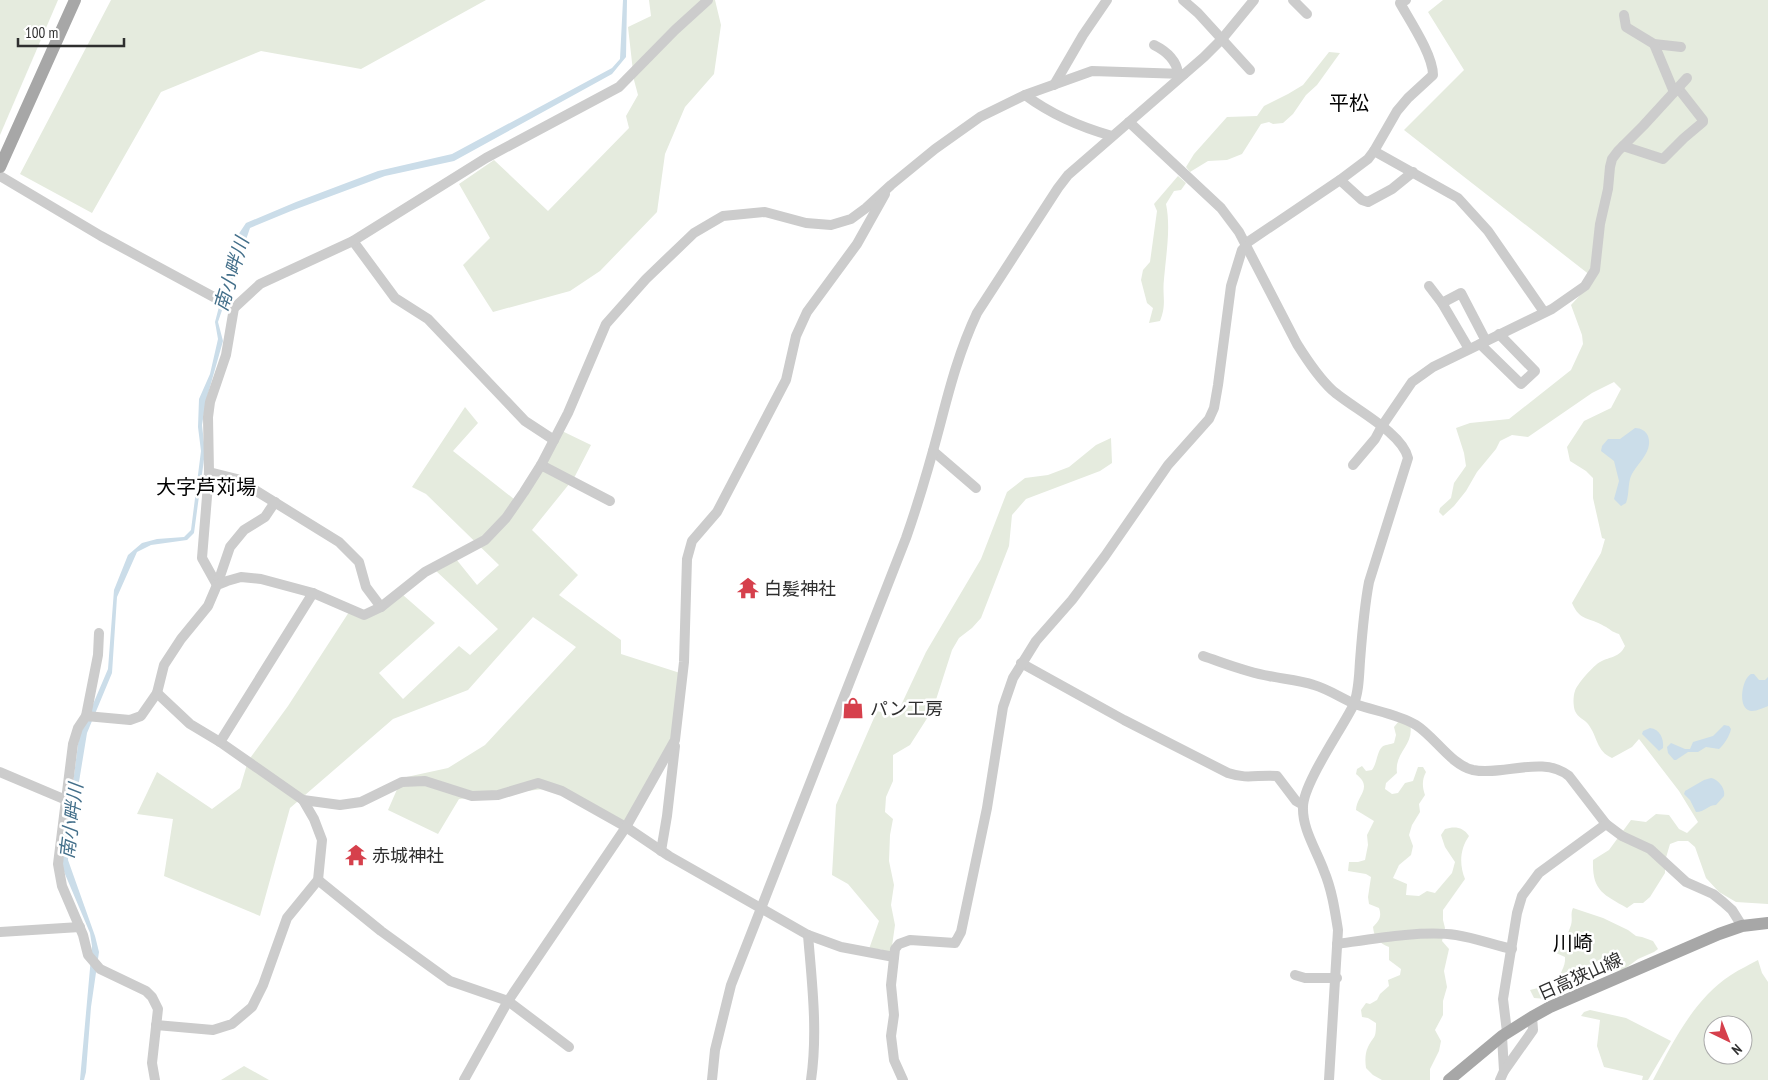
<svg xmlns="http://www.w3.org/2000/svg" width="1768" height="1080" font-family="'PT Sans Narrow','Noto Sans JP',sans-serif">
<style>
.green{fill:#e5ebde;fill-rule:evenodd}
.water{fill:#cbdde9}
.lines{fill:none;stroke-linecap:round;stroke-linejoin:round}
.minor{stroke:#ccc;stroke-width:10}
.major{stroke:#a7a7a7;stroke-width:12}
.labels{text-anchor:middle;dominant-baseline:central;stroke-width:5;stroke-linejoin:round;paint-order:stroke}
.poi-label{font-size:18px;fill:#2f2f2f;stroke:#fff;text-anchor:start}
.street-label{font-size:18px;fill:#2f2f2f;stroke:#fff}
.water-label{font-size:19px;font-style:italic;fill:#436f8a;stroke:#fff}
.quarter-label{font-size:20px;fill:#000;stroke:#fff}
</style>
<rect width="100%" height="100%" fill="#fff"/>
<!-- green -->
<g class="green">
<polygon points="0,0 58,0 0,135"/>
<polygon points="111,0 486,0 361,69 261,51 161,92 92,213 20,174"/>
<polygon points="649,0 715,0 721,25 714,74 685,107 665,154 657,212 600,271 570,291 493,312 463,265 490,238 459,184 494,160 548,211 629,128 626,116 638,95 634,80 628,27 651,16"/>
<path d="M1443 0H1768V904L1736 902 1719 892 1706 878 1695 847 1688 841H1678L1670 844 1665 861V873L1650 897 1643 903H1634L1627 908C1603 894 1592 891 1593 860L1609 850 1631 820 1646 822 1656 814 1669 815 1679 829 1687 833 1698 822 1679 791 1639 739 1632 747 1612 758C1596 751 1598 737 1588 724 1584 719 1578 718 1575 711 1573 706 1573 696 1575 691 1577 684 1594 665 1600 662 1611 656 1619 658 1625 646L1619 634C1612 632 1610 629 1604 626 1590 617 1580 622 1572 603L1601 553 1605 539 1602 538 1593 498V478L1586 471 1570 461 1567 447 1584 421 1611 408 1621 389 1614 382 1592 393 1528 437 1512 435 1500 441 1496 449 1477 472 1466 491 1454 506 1443 516 1439 512 1440 508 1451 498 1454 483 1466 466 1464 453 1456 428 1470 423 1509 419 1571 370 1583 344 1582 335 1571 305 1595 279 1404 130 1464 70 1428 12Z"/>
<polygon points="1329,52 1340,53 1317,85 1306,95 1293,114 1283,123 1273,124 1269,122 1261,124 1242,154 1227,160 1208,161 1190,172 1186,167 1194,154 1227,117 1257,116 1264,106 1288,94 1303,85"/>
<path d="M1178 176 1186 183 1181 190 1174 191 1166 204C1171 227 1166 255 1164 279 1162 296 1167 304 1160 321L1149 323 1153 308 1147 303 1141 280 1143 270 1150 262 1157 211 1154 204Z"/>
<polygon points="465,407 478,423 453,451 519,503 562,431 591,445 574,478 532,530 578,575 559,595 621,640 621,654 680,673 673,739 624,825 552,788 459,799 438,834 388,810 402,778 448,768 485,745 576,647 533,617 468,690 393,719 290,808 260,916 164,876 173,819 137,814 157,772 212,809 240,788 248,761 288,706 349,612 366,617 403,595 435,623 379,673 403,699 459,646 470,655 498,629 435,570 456,559 477,585 499,565 426,494 412,487"/>
<polygon points="1111,438 1112,463 1100,471 1026,499 1012,515 1009,546 981,618 972,628 959,638 952,650 933,709 910,745 893,755 893,781 886,797 885,812 893,819 890,835 889,861 894,885 891,905 895,925 891,953 880,949 869,949 879,921 848,884 832,875 836,805 877,711 896,716 926,652 981,559 1007,492 1025,478 1048,475 1069,467 1096,445"/>
<path d="M1399 721 1410 724C1415 745 1394 752 1397 773L1386 783 1385 789 1392 794 1398 793 1405 783 1413 781 1418 767H1423L1426 772C1422 780 1422 786 1425 795L1419 804 1420 812 1412 825 1409 835 1413 846 1411 855 1399 865 1393 878 1407 884 1406 895 1419 896 1427 891 1435 893 1452 873 1455 862 1445 847 1441 835 1445 829C1455 826 1463 827 1469 836 1460 849 1459 864 1465 879L1443 910V920L1445 928 1442 941 1449 949 1444 971 1447 987 1443 1001V1015L1435 1030 1441 1041 1439 1051 1430 1069V1080H1382L1373 1075 1366 1068C1365 1061 1365 1053 1368 1047 1374 1035 1376 1040 1376 1023L1368 1018 1362 1017 1361 1010 1366 1003 1370 1004 1377 1000 1380 994 1389 986 1388 980 1400 975 1401 969 1389 960V947C1379 943 1374 938 1373 927 1379 921 1382 917 1379 908L1369 904 1368 897 1371 877 1366 874 1348 871 1349 862H1358L1365 860 1368 845 1367 835 1374 821 1356 810C1356 796 1374 788 1356 774L1357 769 1362 766 1366 771 1372 770C1377 763 1377 752 1382 747 1385 744 1390 745 1394 743L1396 735 1394 727Z"/>
<path d="M1573 908 1603 918 1628 930 1636 936 1642 937 1653 941 1658 949 1654 952 1638 959 1623 970 1609 972 1571 989 1563 994 1547 999 1534 998 1530 990 1550 985 1556 986 1558 983C1558 974 1566 968 1565 957L1556 953 1555 949C1563 942 1568 935 1571 925 1573 919 1570 914 1573 908Z"/>
<path d="M1758 960 1762 973 1768 982V1080H1653C1673 1042 1694 999 1731 975 1740 969 1749 965 1758 960ZM1713 1025H1743V1055H1713Z"/>
<polygon points="1590,1010 1626,1018 1671,1041 1648,1080 1642,1080 1643,1076 1604,1067 1597,1046 1600,1020 1581,1016 1584,1012"/>
<polygon points="244,1066 269,1080 221,1080"/>
</g>
<!-- water -->
<g class="water">
<polygon points="623,0 627,0 626,57 612,74 454,161 385,176 291,211 250,228 218,322 223,341 206,401 202,425 205,452 194,533 187,540 151,545 137,552 117,597 112,673 87,733 69,843 68,860 95,936 99,952 91,1007 86,1072 84,1080 80,1080 92,946 90,933 62,867 79,737 108,669 114,590 128,555 142,543 157,539 184,537 191,530 201,451 198,427 199,399 210,374 218,339 215,322 238,235 246,223 296,202 378,171 452,154 612,68 620,59"/>
<path d="M1635 428C1641 428 1646 431 1648 436 1654 453 1634 465 1630 479 1628 487 1629 495 1626 503L1621 506 1614 499 1619 481 1614 461 1601 451 1602 446 1608 439H1620Z"/>
<path d="M1751 674H1754L1759 680H1765L1768 677V706C1763 708 1753 713 1748 710 1738 705 1742 679 1751 674Z"/>
<path d="M1724 725 1729 726 1731 729C1730 735 1724 745 1719 749L1706 747 1698 752H1688L1676 760H1674L1668 753 1667 747 1671 743 1685 749H1690L1693 742 1713 736Z"/>
<path d="M1650 728C1660 729 1664 739 1663 748L1659 751 1642 734 1643 731Z"/>
<path d="M1711 778C1718 779 1726 789 1724 796L1716 805C1708 805 1705 812 1696 812L1690 800 1684 794 1685 791 1704 780Z"/>
</g>
<g class="lines">
<!-- minor -->
<g class="minor">
<polyline points="1183,0 1198,13 1250,70"/>
<polyline points="1293,0 1307,14"/>
<polyline points="1624,15 1626,27 1654,44 1681,47"/>
<polyline points="1654,44 1674,92"/>
<path d="M1154 45C1166 51 1176 59 1178 73"/>
<polyline points="1054,85 1083,35 1107,0"/>
<path d="M1025 95C1052 115 1080 127 1112 136"/>
<path d="M1129 122 1221 208 1239 232 1297 344C1307 360 1318 377 1332 390 1352 408 1402 432 1408 458L1369 582C1364 608 1362 635 1360 661 1359 675 1359 693 1353 706 1341 730 1303 784 1303 807 1302 829 1317 851 1324 871 1332 890 1335 911 1338 930L1329 1080"/>
<polyline points="1623,146 1663,159 1684,138 1703,122 1703,120 1678,88"/>
<polyline points="1374,151 1458,198 1488,231 1544,312"/>
<polyline points="0,176 101,236 234,308"/>
<polyline points="1340,180 1362,200 1368,202 1392,189 1413,172"/>
<polyline points="353,241 395,298 428,319 525,421 554,440"/>
<path d="M1245 244 1340 180 1368 159 1374 151 1397 111 1408 98 1433 75C1433 55 1410 21 1400 3L1406 0"/>
<polyline points="1429,286 1442,303 1469,349"/>
<polyline points="1442,303 1461,293 1486,341"/>
<polyline points="1480,344 1521,384 1535,371 1499,334"/>
<polyline points="933,451 976,488"/>
<polyline points="541,465 610,501"/>
<polyline points="1353,465 1375,439 1382,426 1412,382 1433,367 1552,309 1585,286 1595,270 1600,224 1608,189 1610,167 1612,159 1618,151 1643,126 1687,78"/>
<polyline points="209,472 237,479 339,542 359,562 366,587 381,607"/>
<polyline points="217,585 202,558 209,472 208,417 210,402 226,355 234,308 260,284 353,241 486,158 619,87 675,30 708,0"/>
<polyline points="217,585 230,547 244,530 265,517 275,502"/>
<path d="M1203 656C1224 663 1246 672 1269 676 1283 679 1299 680 1314 685 1328 689 1341 698 1355 704 1375 711 1398 714 1416 725 1435 737 1451 765 1473 770 1504 776 1543 755 1569 776L1606 824 1622 836 1650 849 1686 882 1713 894 1723 902 1732 910 1742 926"/>
<path d="M1021 663 1124 720 1228 773C1249 780 1258 774 1277 776L1296 801 1303 805"/>
<polyline points="157,693 190,724 220,742 303,800 340,805 361,802 402,782 425,781 472,796 498,795 538,783 562,791 626,827 669,856 808,935 841,947 894,957"/>
<polyline points="86,716 98,655 99,633"/>
<polyline points="220,742 313,593"/>
<polyline points="0,772 66,800"/>
<polyline points="661,851 667,816 675,746"/>
<polyline points="318,880 381,931 450,981 508,1001 569,1047"/>
<polyline points="0,932 80,927"/>
<path d="M808 935C812 983 818 1032 811 1080"/>
<path d="M1337 944C1372 939 1422 930 1456 935 1475 938 1494 945 1512 949"/>
<polyline points="1295,975 1305,978 1337,978"/>
<polyline points="156,1025 213,1030 232,1024 252,1007 263,985 287,918 318,880 322,840 314,819 303,800"/>
<polyline points="1507,1032 1503,999 1517,913 1522,896 1539,873 1606,824"/>
<polyline points="1502,1036 1504,1071"/>
<polyline points="155,1080 152,1063 158,1009 152,997 146,991 100,969 88,955 83,935 62,886 58,864 73,744 78,728 86,716 130,720 141,716 157,693 164,665 181,639 208,606 217,585 227,581 241,577 261,579 313,593 364,615 381,607 425,572 485,540 506,518 524,492 541,465 568,413 606,324 646,279 694,233 723,216 765,212 806,223 831,225 851,219 866,208 891,185 935,149 980,117 1025,95 1092,71 1184,74"/>
<polyline points="464,1080 508,1001 626,827 675,740 684,662 687,559 692,541 717,512 786,380 796,336 807,312 857,244 885,194"/>
<path d="M712 1080 715 1050 731 985 906 538C919 501 930 463 940 425 950 386 960 349 977 313L1058 188 1068 175 1204 57 1222 39 1254 0"/>
<polyline points="903,1080 894,1060 891,1036 894,1015 891,985 895,949 899,944 910,940 955,943 961,932 987,808 1003,707 1013,678 1036,641 1072,600 1105,556 1168,465 1209,419 1214,408 1218,385 1231,286 1242,250 1246,246"/>
<polyline points="1500,1080 1504,1071 1533,1030 1532,1017"/>
</g>
<!-- major -->
<g class="major">
<polyline points="0,167 75,0"/>
<polyline points="1449,1080 1502,1036 1532,1017 1550,1007 1719,934 1742,926 1768,923"/>
</g>
</g>
<!-- icons -->
<defs>
<g id="temple-bare" transform="scale(1.725)"><path d="M0-6L5-2H3V0L6.5 2.5H4V6H1.5V3h-3V6H-4V2.5H-6.5L-3 0V-2H-5Z" fill="#d6404c" stroke="#fff" stroke-width="2.5" paint-order="stroke"/></g>
<g id="shop-bare" transform="scale(1.725)"><path d="M-5-2.5h2.3a2.7 3.5 0 0 1 5.4 0H5L5.5 6h-11ZM-1.5-2.5h3a1.5 2.3 0 0 0-3 0Z" fill="#d6404c" stroke="#fff" stroke-width="2.5" paint-order="stroke"/></g>
</defs>
<g fill-rule="evenodd">
<use href="#temple-bare" x="748" y="588"/>
<use href="#shop-bare" x="853" y="708"/>
<use href="#temple-bare" x="356" y="855"/>
</g>
<g class="labels">
<!-- poi labels -->
<g class="poi-label">
<text x="764" y="588">白髪神社</text>
<text x="870" y="708">パン工房</text>
<text x="372" y="855">赤城神社</text>
</g>
<!-- street labels -->
<g class="street-label">
<text transform="translate(1580 976) rotate(-24)">日高狭山線</text>
</g>
<!-- water labels -->
<g class="water-label">
<text transform="translate(231 274) rotate(-73)">南小畔川</text>
<text transform="translate(71 821) rotate(-83)">南小畔川</text>
</g>
<!-- quarter labels -->
<g class="quarter-label">
<text x="1349" y="103">平松</text>
<text x="206" y="487">大字芦苅場</text>
<text x="1573" y="943">川崎</text>
</g>
</g>
<!-- north arrow -->
<g transform="translate(1728 1040) rotate(137)"><circle r="24" fill="#ffffff" stroke="#acacac"/>
<path d="M0-4L9 19L0 12L-9 19Z" fill="#d6404c"/>
<text y="-8" font-size="14" font-weight="bold" text-anchor="middle" fill="#2f2f2f">N</text>
</g>
<!-- scale -->
<path d="M18 38v8h106v-8" fill="none" stroke="#2f2f2f" stroke-width="2.5"/>
<text x="25" y="38" font-size="15" fill="#2f2f2f" stroke="#ffffff" stroke-width="4" paint-order="stroke">100 m</text>
</svg>
